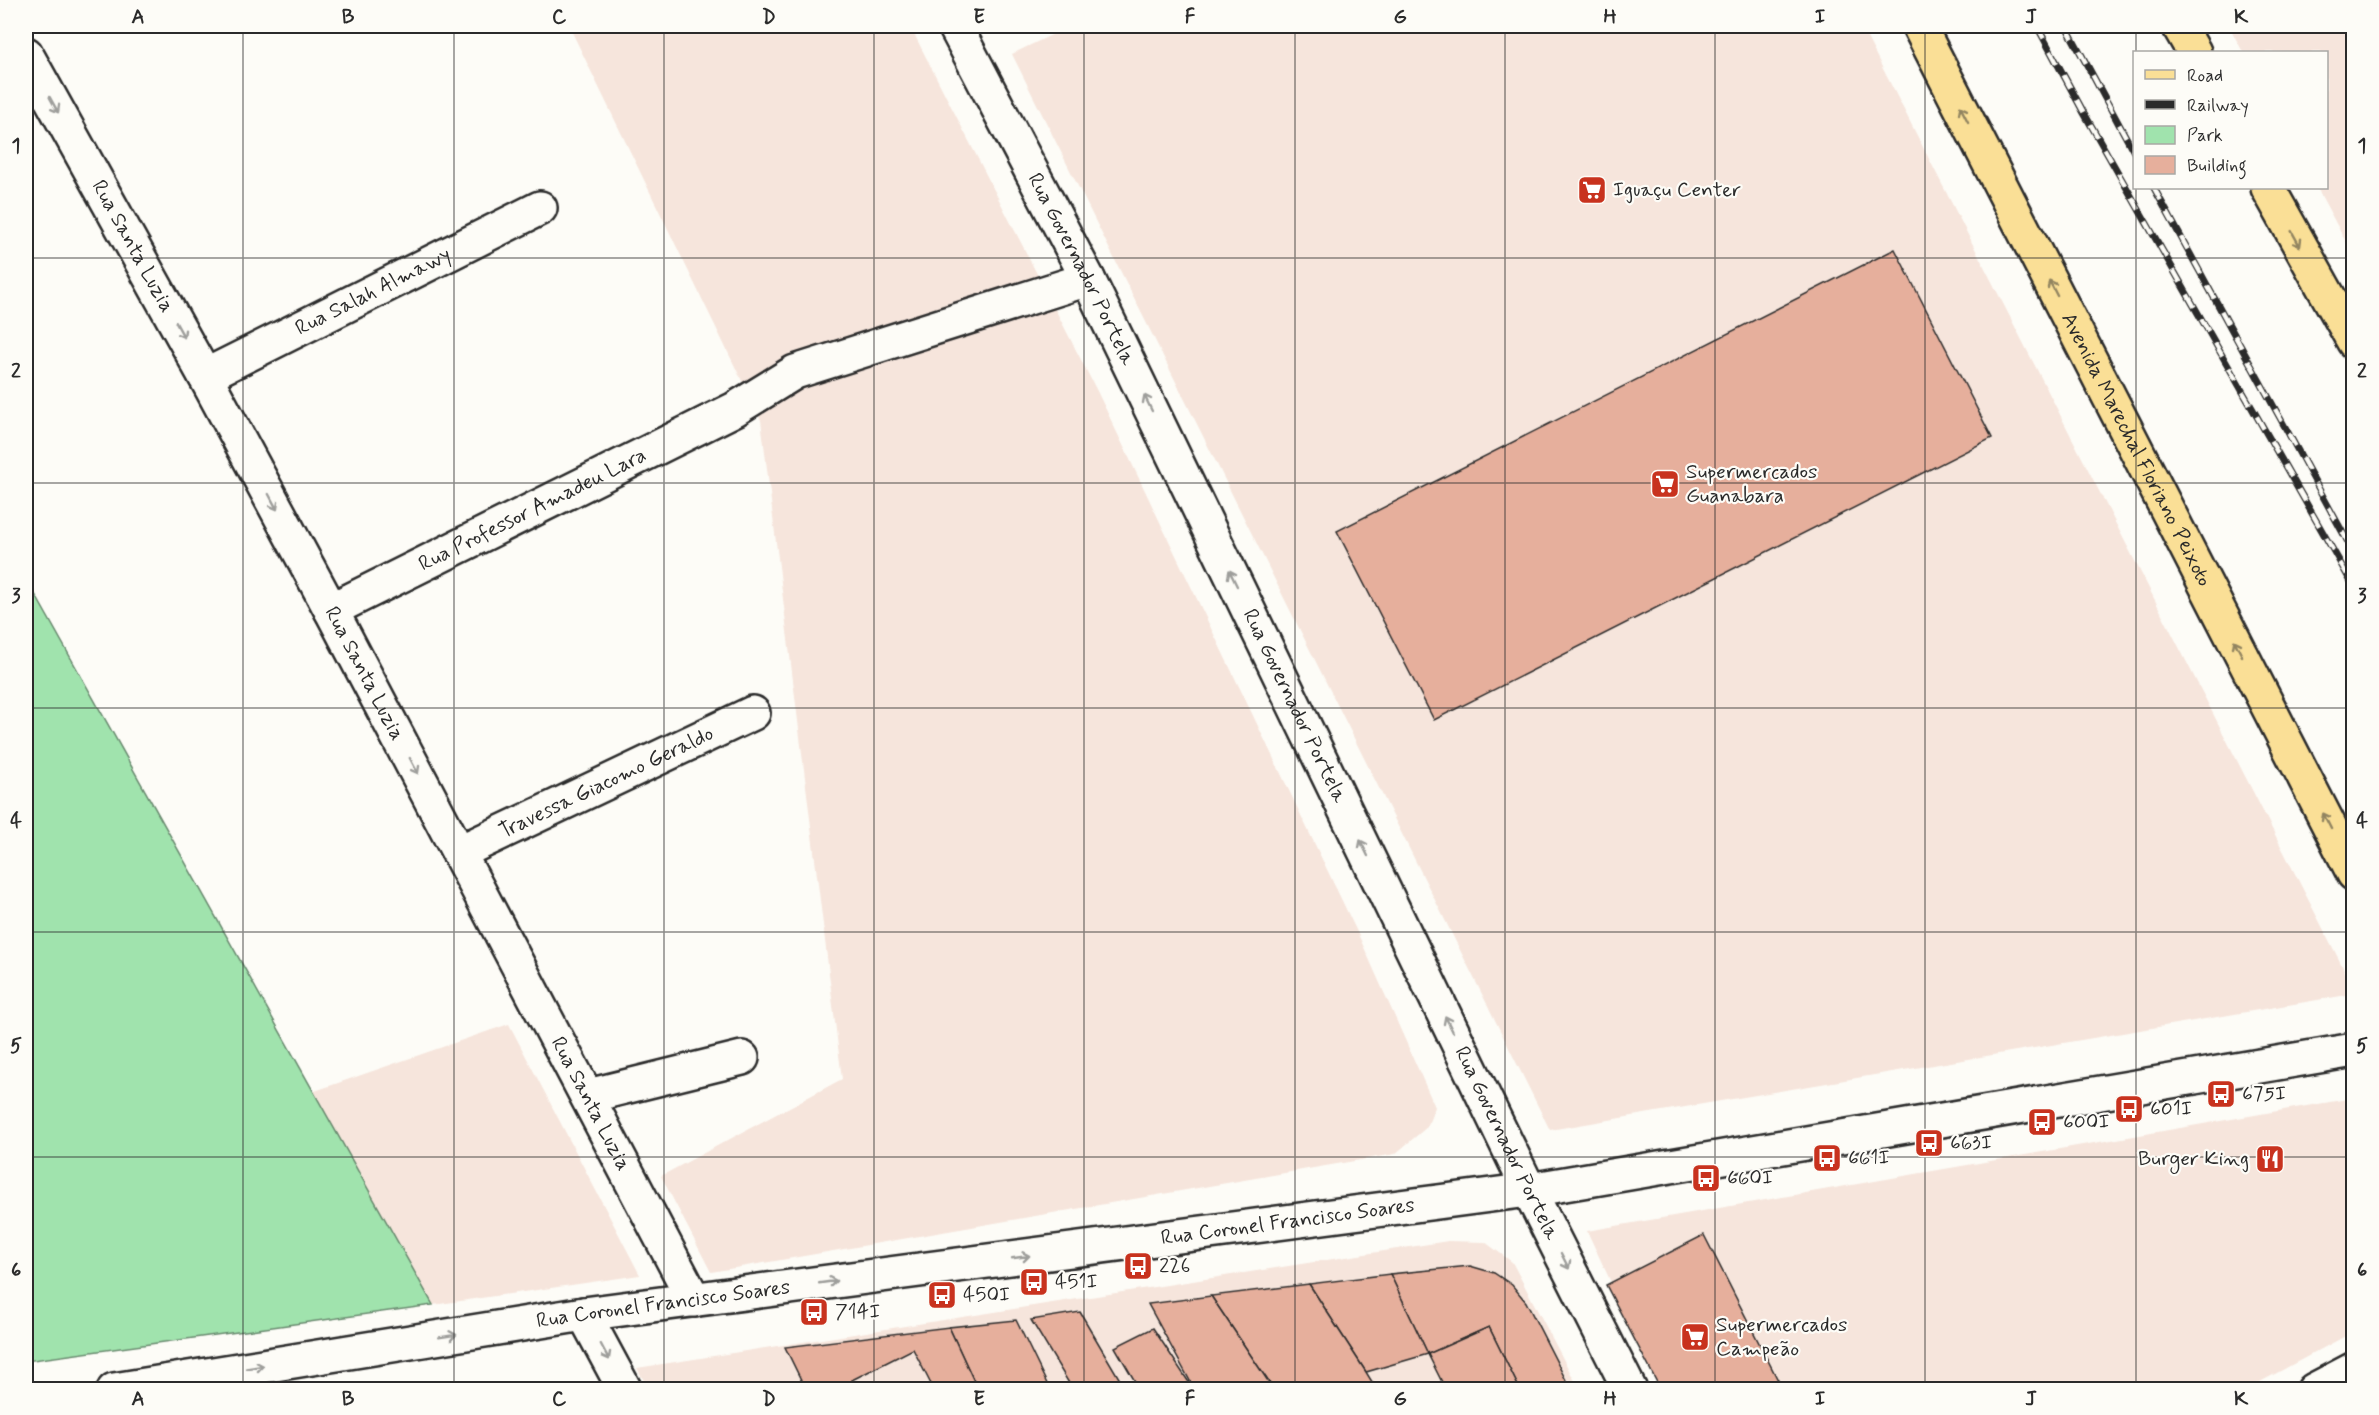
<svg xmlns="http://www.w3.org/2000/svg" width="2379" height="1415" font-family="Mynerve,sans-serif">
<style>
.built{fill:#f6e5dc}
.green{fill:#a0e3ad;stroke:#66876c;stroke-width:1.5}
.building{fill:#e6af9c;stroke:#2b2b2b;stroke-width:1.5}
.lines{fill:none;stroke-linecap:round;stroke-linejoin:round}
.minor-casing{stroke:#2b2b2b;stroke-width:38}
.major-casing{stroke:#2b2b2b;stroke-width:38}
.minor{stroke:#fdfcf7;stroke-width:33}
.major{stroke:#fadf96;stroke-width:33}
.rail-casing{stroke:#2b2b2b;stroke-width:7}
.rail{stroke:#fdfcf7;stroke-width:4.5;stroke-dasharray:14;stroke-linecap:butt}
.oneway{stroke:#9e9e9b}
.oneway2{stroke:#928560}
.grid{fill:none;stroke:#2b2b2b;stroke-width:1.5;stroke-opacity:0.55}
.labels{text-anchor:middle;dominant-baseline:central;stroke-width:4.5;stroke-linejoin:round;paint-order:stroke}
.poi-label{font-size:21px;fill:#2b2b2b;stroke:#fdfcf7;text-anchor:start}
.street-label{font-size:21px;fill:#2b2b2b;stroke:#fdfcf7}
.neatline{fill:none;stroke:#2b2b2b;stroke-width:2}
.grid-label{font-size:20px;text-anchor:middle;font-weight:bold;fill:#2b2b2b}
</style>
<rect width="100%" height="100%" fill="#fdfcf7"/>
<filter id="ink" filterUnits="userSpaceOnUse"><feTurbulence type="fractalNoise" baseFrequency=".0167" numOctaves="2"/><feDisplacementMap in="SourceGraphic" scale="12" xChannelSelector="R" yChannelSelector="G"/><feConvolveMatrix kernelMatrix="1 2 1 2 8 2 1 2 1" color-interpolation-filters="sRGB"/></filter>
<g filter="url(#ink)">
<!-- built -->
<g class="built">
<polygon points="569,26 910,26 1097,391 1358,934 1435,1107 1427,1127 1395,1154 711,1272 661,1176 842,1079 761,420"/>
<polygon points="1070,26 1861,26 2353,987 2353,994 1550,1130 1012,54"/>
<polygon points="2229,26 2353,26 2353,255 2317,188 2326,188 2326,52 2243,52"/>
<polygon points="509,1024 640,1275 433,1305 312,1092"/>
<polygon points="2353,1098 2353,1332 2247,1389 1661,1389 1587,1231"/>
<polygon points="1448,1241 1485,1242 1512,1262 1579,1389 649,1390 637,1368"/>
</g>
<!-- green -->
<polygon class="green" points="26,578 433,1305 26,1361"/>
<!-- building -->
<g class="building">
<polygon points="1895,249 1992,438 1434,720 1337,531"/>
<polygon points="1704,1235 1783,1390 1661,1390 1606,1285"/>
<polygon points="1470,1266 1494,1273 1512,1285 1526,1302 1571,1390 1520,1390 1489,1327 1428,1354 1390,1274"/>
<polygon points="1390,1274 1428,1354 1366,1372 1309,1284"/>
<polygon points="1309,1284 1366,1372 1377,1390 1274,1390 1211,1296"/>
<polygon points="1211,1296 1274,1390 1195,1390 1148,1304"/>
<polygon points="1080,1312 1126,1390 1073,1390 1031,1320"/>
<polygon points="1016,1320 1050,1390 978,1390 949,1327"/>
<polygon points="949,1327 978,1390 934,1390 913,1349 852,1380 855,1390 806,1390 785,1347"/>
<polygon points="1489,1327 1520,1390 1446,1390 1428,1354"/>
<polygon points="1153,1328 1194,1390 1140,1390 1115,1347"/>
</g>
<g class="lines">
<!-- minor casing -->
<g class="minor-casing">
<g id="minor">
<path id="s1" d="M955 26 1088 279 1529 1190 1630 1390"/>
<path id="s2" d="M26 54 205 376 331 610 694 1300"/>
<path id="s3" d="M205 376 540 208"/>
<path id="s4" d="M331 610 735 409 795 372 1088 279"/>
<path id="s5" d="M460 852 753 713"/>
<polyline points="588,1096 742,1058"/>
<polyline points="584,1314 625,1390"/>
<path id="s6" d="M114 1390 584 1314 1529 1190 2354 1050"/>
<polyline points="2314,1390 2354,1369"/>
</g>
</g>
<!-- major casing -->
<g class="major-casing">
<g id="major">
<path id="s7" d="M1919 26 2354 874"/>
<polyline points="2179,26 2194,52"/>
<polyline points="2268,188 2354,342"/>
</g>
</g>
<!-- minor -->
<use href="#minor" class="minor"/>
<!-- major -->
<use href="#major" class="major"/>
<!-- rail casing -->
<g class="rail-casing">
<g id="rail">
<polyline points="2037,26 2084,113 2354,587"/>
<polyline points="2066,26 2134,152"/>
<polyline points="2154,188 2354,553"/>
</g>
</g>
<!-- rail -->
<use href="#rail" class="rail"/>
</g>
<!-- one-way arrows -->
<defs><path id="oneway-shaft" d="M-6 0H5M1.5-3L5.5 0L1.5 3" fill="none" stroke-width="1.6" stroke-linecap="round" stroke-linejoin="round" transform="scale(1.5)"/></defs>
<g class="oneway">
<use href="#oneway-shaft" transform="translate(54 105) rotate(61)"/>
<use href="#oneway-shaft" transform="translate(180 330) rotate(61)"/>
<use href="#oneway-shaft" transform="translate(1148 403) rotate(-116)"/>
<use href="#oneway-shaft" transform="translate(273 502) rotate(62)"/>
<use href="#oneway-shaft" transform="translate(1233 578) rotate(-116)"/>
<use href="#oneway-shaft" transform="translate(414 766) rotate(62)"/>
<use href="#oneway-shaft" transform="translate(1364 848) rotate(-116)"/>
<use href="#oneway-shaft" transform="translate(1449 1024) rotate(-116)"/>
<use href="#oneway-shaft" transform="translate(1021 1257) rotate(-8)"/>
<use href="#oneway-shaft" transform="translate(1565 1261) rotate(63)"/>
<use href="#oneway-shaft" transform="translate(828 1282) rotate(-8)"/>
<use href="#oneway-shaft" transform="translate(448 1336) rotate(-9)"/>
<use href="#oneway-shaft" transform="translate(605 1352) rotate(62)"/>
<use href="#oneway-shaft" transform="translate(255 1367) rotate(-9)"/>
</g>
<g class="oneway2">
<use href="#oneway-shaft" transform="translate(1964 114) rotate(-117)"/>
<use href="#oneway-shaft" transform="translate(2296 239) rotate(61)"/>
<use href="#oneway-shaft" transform="translate(2053 288) rotate(-117)"/>
<use href="#oneway-shaft" transform="translate(2238 648) rotate(-117)"/>
<use href="#oneway-shaft" transform="translate(2327 821) rotate(-117)"/>
</g>
</g>
<!-- grid -->
<path class="grid" d="M243 26V1390M454 26V1390M664 26V1390M874 26V1390M1084 26V1390M1295 26V1390M1505 26V1390M1715 26V1390M1925 26V1390M2136 26V52M2136 188V1390M26 258H2354M26 483H2354M26 708H2354M26 932H2354M26 1157H2354"/>
<!-- icons -->
<defs>
<g id="supermarket-square" transform="scale(1.5)"><rect x="-9" y="-9" width="18" height="18" rx="4" fill="#c8321e" stroke="#fdfcf7"/><path d="M-6-5.5h2.5l.6 2H6L4.5 2H-2.5L-4.4-4H-6ZM-1.5 3.2a1.3 1.3 0 1 0 .1 0ZM3 3.2a1.3 1.3 0 1 0 .1 0Z" fill="#fff"/></g>
<g id="bus-square" transform="scale(1.5)"><rect x="-9" y="-9" width="18" height="18" rx="4" fill="#c8321e" stroke="#fdfcf7"/><path d="M-5-6H5V4H4V6H2V4H-2V6H-4V4H-5ZM-3.5-4V0h7V-4ZM-3.5 1.2v1.5H-2V1.2ZM2 1.2v1.5H3.5V1.2Z" fill="#fff"/></g>
<g id="restaurant-square" transform="scale(1.5)"><rect x="-9" y="-9" width="18" height="18" rx="4" fill="#c8321e" stroke="#fdfcf7"/><path d="M-5-6h1v4h1v-4h1v4h1v-4h1v5L-1.5 .5V6h-2V.5L-5-1ZM5-6V6H3V1.5H1.5Q1.5-4 5-6Z" fill="#fff"/></g>
</defs>
<g fill-rule="evenodd">
<use href="#supermarket-square" x="1592" y="190"/>
<use href="#supermarket-square" x="1665" y="484"/>
<use href="#bus-square" x="2221" y="1094"/>
<use href="#bus-square" x="2129" y="1109"/>
<use href="#bus-square" x="2042" y="1122"/>
<use href="#bus-square" x="1929" y="1143"/>
<use href="#bus-square" x="1827" y="1158"/>
<use href="#restaurant-square" x="2270" y="1159"/>
<use href="#bus-square" x="1706" y="1178"/>
<use href="#bus-square" x="1138" y="1266"/>
<use href="#bus-square" x="1034" y="1282"/>
<use href="#bus-square" x="942" y="1295"/>
<use href="#bus-square" x="814" y="1312"/>
<use href="#supermarket-square" x="1695" y="1337"/>
</g>
<g class="labels">
<!-- poi labels -->
<g class="poi-label">
<text x="1613" y="190">Iguaçu Center</text>
<text x="1686" y="472">Supermercados<tspan x="1686" dy="24">Guanabara</tspan></text>
<text x="2242" y="1094">675I</text>
<text x="2150" y="1109">601I</text>
<text x="2063" y="1122">600I</text>
<text x="1950" y="1143">663I</text>
<text x="1848" y="1158">661I</text>
<text x="2249" y="1159" text-anchor="end">Burger King</text>
<text x="1727" y="1178">660I</text>
<text x="1159" y="1266">226</text>
<text x="1055" y="1282">451I</text>
<text x="963" y="1295">450I</text>
<text x="835" y="1312">714I</text>
<text x="1716" y="1325">Supermercados<tspan x="1716" dy="24">Campeão</tspan></text>
</g>
<!-- street labels -->
<g class="street-label">
<text stroke="none"><textPath href="#s2" startOffset="220">Rua Santa Luzia</textPath></text>
<text stroke="none"><textPath href="#s1" startOffset="274">Rua Governador Portela</textPath></text>
<text stroke="none"><textPath href="#s3" startOffset="188">Rua Salah Almawy</textPath></text>
<text stroke="none"><textPath href="#s7" startOffset="476">Avenida Marechal Floriano Peixoto</textPath></text>
<text stroke="none"><textPath href="#s4" startOffset="225">Rua Professor Amadeu Lara</textPath></text>
<text stroke="none"><textPath href="#s2" startOffset="706">Rua Santa Luzia</textPath></text>
<text stroke="none"><textPath href="#s1" startOffset="760">Rua Governador Portela</textPath></text>
<text stroke="none"><textPath href="#s5" startOffset="162">Travessa Giacomo Geraldo</textPath></text>
<text stroke="none"><textPath href="#s2" startOffset="1192">Rua Santa Luzia</textPath></text>
<text stroke="none"><textPath href="#s1" startOffset="1246">Rua Governador Portela</textPath></text>
<text stroke="none"><textPath href="#s6" startOffset="1186">Rua Coronel Francisco Soares</textPath></text>
<text stroke="none"><textPath href="#s6" startOffset="556">Rua Coronel Francisco Soares</textPath></text>
</g>
</g>
<!-- margin -->
<rect width="2379" height="1415" fill="none" stroke="#fdfcf7" stroke-width="66"/>
<!-- legend -->
<rect x="2133" y="51" width="195" height="138" fill="#fdfcf7" stroke="#a9a8a5" stroke-width="1.5"/>
<rect x="2145" y="70" width="30" height="9" fill="#fadf96" stroke="#a9a8a5" stroke-width="1.5"/>
<text x="2187" y="81" font-size="18" fill="#2b2b2b">Road</text>
<rect x="2145" y="100" width="30" height="9" fill="#2b2b2b" stroke="#a9a8a5" stroke-width="1.5"/>
<text x="2187" y="111" font-size="18" fill="#2b2b2b">Railway</text>
<rect x="2145" y="126" width="30" height="18" fill="#a0e3ad" stroke="#a9a8a5" stroke-width="1.5"/>
<text x="2187" y="141" font-size="18" fill="#2b2b2b">Park</text>
<rect x="2145" y="156" width="30" height="18" fill="#e6af9c" stroke="#a9a8a5" stroke-width="1.5"/>
<text x="2187" y="171" font-size="18" fill="#2b2b2b">Building</text>
<rect x="33" y="33" width="2313" height="1349" class="neatline"/>
<g class="grid-label">
<text x="138" y="23">A</text>
<text x="348" y="23">B</text>
<text x="559" y="23">C</text>
<text x="769" y="23">D</text>
<text x="979" y="23">E</text>
<text x="1190" y="23">F</text>
<text x="1400" y="23">G</text>
<text x="1610" y="23">H</text>
<text x="1820" y="23">I</text>
<text x="2031" y="23">J</text>
<text x="2241" y="23">K</text>
<text x="16" y="152">1</text>
<text x="2362" y="152">1</text>
<text x="16" y="377">2</text>
<text x="2362" y="377">2</text>
<text x="16" y="602">3</text>
<text x="2362" y="602">3</text>
<text x="16" y="827">4</text>
<text x="2362" y="827">4</text>
<text x="16" y="1052">5</text>
<text x="2362" y="1052">5</text>
<text x="16" y="1276">6</text>
<text x="2362" y="1276">6</text>
<text x="138" y="1405">A</text>
<text x="348" y="1405">B</text>
<text x="559" y="1405">C</text>
<text x="769" y="1405">D</text>
<text x="979" y="1405">E</text>
<text x="1190" y="1405">F</text>
<text x="1400" y="1405">G</text>
<text x="1610" y="1405">H</text>
<text x="1820" y="1405">I</text>
<text x="2031" y="1405">J</text>
<text x="2241" y="1405">K</text>
</g>
</svg>
